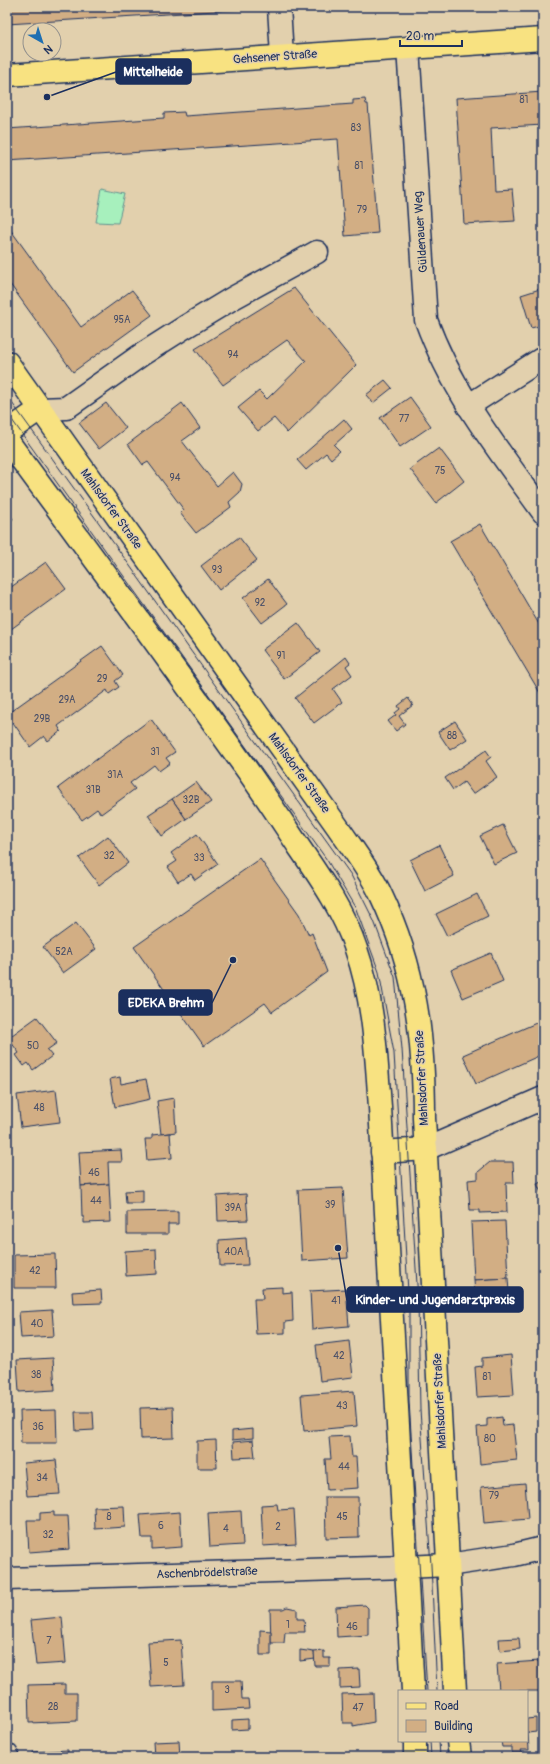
<svg xmlns="http://www.w3.org/2000/svg" width="550" height="1764" font-family="Pangolin,sans-serif">
<style>
.green{fill:#a7f0bd;stroke:#61908e}
.building{fill:#d2ae84;stroke:#1b2f5e}
.lines{fill:none;stroke-linecap:round;stroke-linejoin:round}
.minor-casing{stroke:#1b2f5e;stroke-width:25}
.major-casing{stroke:#1b2f5e;stroke-width:25}
.minor{stroke:#e2d0ad;stroke-width:22}
.major{stroke:#f8e281;stroke-width:22}
.tram{stroke:#1b2f5e;stroke-width:1}
.labels{text-anchor:middle;dominant-baseline:central;stroke-width:3;stroke-linejoin:round;paint-order:stroke}
.number-label{font-size:10px;fill:#494f68}
.street-label{font-size:12px;fill:#1b2f5e;stroke:#e2d0ad}
.leader{fill:none;stroke:#1b2f5e;stroke-width:1.5}
.callout-dot{fill:#1b2f5e;stroke:#e2d0ad;stroke-width:1.5}
.callout{fill:#1b2f5e;stroke:#1b2f5e;stroke-width:1.5}
.callout-label{font-size:13px;text-anchor:middle;font-weight:bold;fill:#fff}
</style>
<rect width="100%" height="100%" fill="#e2d0ad"/>
<filter id="ink" filterUnits="userSpaceOnUse"><feTurbulence type="fractalNoise" baseFrequency=".025" numOctaves="2"/><feDisplacementMap in="SourceGraphic" scale="8" xChannelSelector="R" yChannelSelector="G"/><feConvolveMatrix kernelMatrix="1 2 1 2 8 2 1 2 1" color-interpolation-filters="sRGB"/></filter>
<g filter="url(#ink)">
<!-- green -->
<polygon class="green" points="102,189 125,194 118,223 96,222"/>
<!-- building -->
<g class="building">
<polygon points="7,7 247,7 247,9 7,24"/>
<polygon points="543,92 543,125 491,128 494,190 512,189 515,221 464,224 456,98"/>
<polygon points="365,99 366,104 368,104 378,233 345,236 338,139 7,161 7,129 164,118 164,113 184,112 185,116 353,104 353,100"/>
<polygon points="7,225 81,327 132,290 152,315 73,372 7,280"/>
<polygon points="294,288 356,365 287,433 274,418 258,431 238,408 259,391 267,399 306,361 287,340 223,385 195,349"/>
<polygon points="543,288 543,325 531,328 521,295"/>
<polygon points="385,380 392,388 373,403 366,395"/>
<polygon points="410,397 431,426 400,447 380,418"/>
<polygon points="106,403 126,428 99,449 79,423"/>
<polygon points="182,403 200,428 182,441 217,486 233,472 242,484 240,492 229,502 231,507 196,533 180,513 184,510 148,462 143,465 128,444"/>
<polygon points="344,419 352,429 334,445 340,451 331,459 326,453 306,470 297,460"/>
<polygon points="439,448 464,481 436,503 410,469"/>
<polygon points="7,511 13,519 7,523"/>
<polygon points="480,524 543,631 543,698 450,541"/>
<polygon points="239,537 257,560 219,590 201,566"/>
<polygon points="46,562 66,589 7,632 7,590"/>
<polygon points="268,579 287,604 262,623 243,598"/>
<polygon points="298,623 320,652 284,679 262,650"/>
<polygon points="102,646 123,675 115,681 119,687 109,694 107,690 58,726 61,731 48,741 44,736 30,747 7,714"/>
<polygon points="346,657 350,663 346,666 352,675 333,689 342,702 314,723 295,698"/>
<polygon points="408,698 413,705 399,716 405,724 396,731 388,721 396,715 395,713 400,709 398,706"/>
<polygon points="151,719 175,752 166,758 170,763 159,771 154,765 130,783 135,789 101,814 97,809 82,820 58,788"/>
<polygon points="455,721 467,739 450,750 438,732"/>
<polygon points="486,750 491,757 486,761 497,777 473,794 464,782 453,790 445,778"/>
<polygon points="196,782 211,802 186,819 172,799"/>
<polygon points="172,799 186,819 162,836 148,815"/>
<polygon points="503,825 517,853 494,864 480,836"/>
<polygon points="197,834 218,864 195,880 191,874 178,882 168,867 177,861 171,853"/>
<polygon points="108,836 128,863 99,885 79,858"/>
<polygon points="439,845 454,876 425,891 410,860"/>
<polygon points="260,859 299,914 309,935 312,933 327,972 272,1012 265,1003 204,1046 134,947"/>
<polygon points="477,894 488,916 447,936 436,914"/>
<polygon points="76,923 96,949 63,973 43,947"/>
<polygon points="491,953 503,981 463,998 451,970"/>
<polygon points="37,1017 57,1043 47,1050 52,1056 33,1070 28,1063 24,1066 16,1055 19,1053 8,1038"/>
<polygon points="543,1020 543,1054 476,1084 463,1055"/>
<polygon points="120,1077 121,1084 146,1079 150,1099 115,1107 110,1079"/>
<polygon points="56,1090 60,1122 21,1127 17,1095"/>
<polygon points="174,1098 176,1132 161,1134 157,1101"/>
<polygon points="170,1133 172,1158 147,1160 145,1139 152,1139 152,1135"/>
<polygon points="121,1150 122,1162 108,1162 109,1184 81,1186 79,1152"/>
<polygon points="490,1162 513,1162 514,1183 506,1183 507,1212 480,1213 480,1210 470,1210 468,1180 478,1179 478,1172"/>
<polygon points="543,1181 543,1197 537,1184"/>
<polygon points="109,1184 111,1222 84,1223 84,1217 82,1217 81,1186"/>
<polygon points="343,1188 348,1258 302,1261 298,1190"/>
<polygon points="143,1190 143,1203 126,1203 125,1191"/>
<polygon points="246,1194 248,1220 218,1221 217,1196"/>
<polygon points="178,1211 178,1224 168,1224 168,1234 127,1234 127,1212"/>
<polygon points="505,1221 508,1278 474,1280 471,1222"/>
<polygon points="246,1238 248,1265 220,1266 219,1240"/>
<polygon points="156,1249 157,1274 126,1276 125,1251"/>
<polygon points="55,1254 56,1288 14,1288 14,1255"/>
<polygon points="508,1278 510,1307 476,1309 474,1280"/>
<polygon points="282,1287 282,1293 292,1292 293,1321 285,1322 285,1333 256,1334 254,1299 263,1299 262,1288"/>
<polygon points="346,1289 349,1326 312,1329 310,1291"/>
<polygon points="101,1290 102,1303 73,1304 72,1292"/>
<polygon points="52,1310 54,1336 21,1338 19,1312"/>
<polygon points="349,1341 353,1377 320,1381 316,1345"/>
<polygon points="511,1355 514,1395 477,1397 475,1367 482,1366 482,1358"/>
<polygon points="53,1358 55,1390 19,1392 17,1360"/>
<polygon points="354,1391 357,1426 304,1431 301,1395"/>
<polygon points="173,1407 174,1438 141,1439 140,1408"/>
<polygon points="56,1410 57,1443 21,1443 20,1411"/>
<polygon points="75,1412 93,1412 94,1430 76,1431"/>
<polygon points="502,1417 503,1426 513,1425 517,1460 480,1464 477,1427 487,1426 487,1419"/>
<polygon points="253,1429 253,1438 232,1440 232,1431"/>
<polygon points="350,1436 352,1457 356,1457 358,1488 327,1490 325,1459 331,1459 329,1437"/>
<polygon points="216,1440 217,1468 197,1468 197,1441"/>
<polygon points="253,1440 255,1457 234,1458 233,1442"/>
<polygon points="56,1460 60,1494 27,1496 24,1463"/>
<polygon points="525,1483 528,1519 484,1523 481,1487"/>
<polygon points="325,1497 358,1497 359,1537 326,1538"/>
<polygon points="277,1504 278,1510 294,1509 296,1544 263,1546 261,1505"/>
<polygon points="124,1506 125,1527 95,1529 94,1507"/>
<polygon points="241,1511 243,1545 210,1547 208,1513"/>
<polygon points="54,1512 54,1516 68,1516 70,1549 29,1552 27,1520 40,1520 40,1513"/>
<polygon points="180,1512 182,1547 152,1549 152,1538 142,1538 140,1515"/>
<polygon points="365,1605 368,1608 368,1635 337,1637 336,1607"/>
<polygon points="287,1607 297,1609 297,1619 304,1619 305,1632 285,1632 284,1643 271,1643 270,1609 283,1609"/>
<polygon points="62,1617 66,1663 36,1665 31,1620"/>
<polygon points="260,1630 271,1631 271,1655 260,1655"/>
<polygon points="519,1638 520,1649 500,1651 499,1639"/>
<polygon points="181,1640 184,1685 151,1687 148,1642"/>
<polygon points="300,1650 314,1652 315,1659 300,1661"/>
<polygon points="324,1651 324,1658 330,1658 330,1666 315,1666 314,1652"/>
<polygon points="539,1661 541,1691 499,1691 497,1664"/>
<polygon points="359,1669 360,1687 340,1688 340,1670"/>
<polygon points="212,1681 241,1681 242,1699 248,1699 249,1709 212,1711"/>
<polygon points="65,1684 65,1693 77,1693 77,1721 29,1723 28,1685"/>
<polygon points="373,1693 374,1722 353,1726 353,1723 343,1723 342,1694"/>
<polygon points="536,1718 536,1732 528,1733 529,1750 521,1750 522,1753 512,1753 512,1747 502,1747 501,1741 527,1741 527,1719"/>
<polygon points="248,1719 248,1729 232,1730 232,1720"/>
<polygon points="179,1741 180,1757 154,1757 153,1742"/>
<polygon points="68,1750 68,1757 33,1757 33,1752"/>
</g>
<g class="lines">
<!-- minor casing -->
<g class="minor-casing">
<g id="minor">
<polyline points="279,7 282,56"/>
<path d="M408 48 426 320C452 392 499 451 543 512"/>
<polyline points="468,406 543,358"/>
<polyline points="40,409 66,408 141,355 185,327 233,298 317,252"/>
<polyline points="426,1149 543,1098"/>
<polyline points="448,1565 514,1555 543,1548"/>
<polyline points="7,1579 406,1567"/>
<polyline points="7,1755 7,1757"/>
</g>
</g>
<!-- major casing -->
<g class="major-casing">
<g id="major">
<polyline points="7,75 543,39"/>
<path d="M7 362 337 826C352 848 370 871 381 895 416 968 424 1038 424 1118L455 1691"/>
<polyline points="7,432 40,409"/>
<path d="M7 440C84 545 162 650 237 756 259 786 279 817 299 847 321 879 344 912 356 949 374 1000 376 1054 380 1107L413 1691"/>
<polyline points="382,1152 426,1149"/>
<polyline points="406,1567 448,1565"/>
<polyline points="415,1741 415,1757"/>
<polyline points="458,1741 460,1757"/>
</g>
</g>
<!-- minor -->
<use href="#minor" class="minor"/>
<!-- major -->
<use href="#major" class="major"/>
<!-- tram -->
<g class="tram">
<polyline points="7,396 115,545 351,875 374,921 395,977 402,1049 418,1300 420,1410 431,1565 437,1691"/>
<polyline points="7,413 327,860 356,909 379,972 394,1053 409,1309 409,1401 427,1691"/>
<polyline points="430,1741 431,1757"/>
<polyline points="439,1741 440,1757"/>
</g>
</g>
</g>
<g class="labels">
<!-- number labels -->
<g class="number-label">
<text x="524" y="100">81</text>
<text x="356" y="128">83</text>
<text x="359" y="166">81</text>
<text x="362" y="210">79</text>
<text x="122" y="320">95A</text>
<text x="233" y="355">94</text>
<text x="404" y="419">77</text>
<text x="440" y="471">75</text>
<text x="175" y="478">94</text>
<text x="217" y="570">93</text>
<text x="260" y="603">92</text>
<text x="281" y="656">91</text>
<text x="102" y="679">29</text>
<text x="67" y="700">29A</text>
<text x="42" y="719">29B</text>
<text x="452" y="736">88</text>
<text x="155" y="752">31</text>
<text x="115" y="775">31A</text>
<text x="93" y="790">31B</text>
<text x="191" y="800">32B</text>
<text x="109" y="856">32</text>
<text x="199" y="858">33</text>
<text x="64" y="952">52A</text>
<text x="33" y="1046">50</text>
<text x="39" y="1108">48</text>
<text x="94" y="1173">46</text>
<text x="96" y="1201">44</text>
<text x="330" y="1205">39</text>
<text x="233" y="1208">39A</text>
<text x="234" y="1252">40A</text>
<text x="35" y="1271">42</text>
<text x="336" y="1301">41</text>
<text x="37" y="1324">40</text>
<text x="339" y="1356">42</text>
<text x="36" y="1375">38</text>
<text x="487" y="1377">81</text>
<text x="342" y="1406">43</text>
<text x="38" y="1427">36</text>
<text x="490" y="1439">80</text>
<text x="344" y="1467">44</text>
<text x="42" y="1478">34</text>
<text x="494" y="1496">79</text>
<text x="109" y="1517">8</text>
<text x="342" y="1517">45</text>
<text x="161" y="1526">6</text>
<text x="278" y="1527">2</text>
<text x="226" y="1529">4</text>
<text x="48" y="1535">32</text>
<text x="288" y="1625">1</text>
<text x="352" y="1627">46</text>
<text x="49" y="1641">7</text>
<text x="166" y="1663">5</text>
<text x="227" y="1690">3</text>
<text x="53" y="1707">28</text>
<text x="358" y="1708">47</text>
</g>
<!-- street labels -->
<g class="street-label">
<text transform="translate(275 57) rotate(-4)">Gehsener Straße</text>
<text transform="translate(421 232) rotate(-94)">Güldenauer Weg</text>
<text transform="translate(111 509) rotate(54)">Mahlsdorfer Straße</text>
<text transform="translate(299 773) rotate(54)">Mahlsdorfer Straße</text>
<text transform="translate(422 1078) rotate(-93)">Mahlsdorfer Straße</text>
<text transform="translate(440 1401) rotate(-93)">Mahlsdorfer Straße</text>
<text transform="translate(207 1573) rotate(-2)">Aschenbrödelstraße</text>
</g>
</g>
<!-- callouts -->
<path class="leader" d="M47 97L116 72M233 960L212 1003M338 1248L347 1300"/>
<g class="callout-dot">
<circle cx="47" cy="97" r="4"/>
<circle cx="233" cy="960" r="4"/>
<circle cx="338" cy="1248" r="4"/>
</g>
<g class="callout">
<rect x="116" y="59" width="75" height="25" rx="4"/>
<rect x="119" y="990" width="93" height="25" rx="4"/>
<rect x="347" y="1287" width="176" height="25" rx="4"/>
</g>
<g class="callout-label">
<text x="153" y="76">Mittelheide</text>
<text x="166" y="1007">EDEKA Brehm</text>
<text x="435" y="1304">Kinder- und Jugendarztpraxis</text>
</g>
<!-- margin -->
<rect width="550" height="1764" fill="none" stroke="#e2d0ad" stroke-width="24"/>
<rect x="12" y="12" width="526" height="1740" fill="none" stroke="#1b2f5e" stroke-width="1.5" filter="url(#ink)"/>
<!-- legend -->
<rect x="398" y="1690" width="130" height="52" fill="#e2d0ad" stroke="#92908d"/>
<rect x="406" y="1703" width="20" height="6" fill="#f8e281" stroke="#92908d"/>
<text x="434" y="1710" font-size="12" fill="#1b2f5e">Road</text>
<rect x="406" y="1720" width="20" height="12" fill="#d2ae84" stroke="#92908d"/>
<text x="434" y="1730" font-size="12" fill="#1b2f5e">Building</text>
<!-- north arrow -->
<g transform="translate(42 42) rotate(141)"><circle r="19" fill="#e2d0ad" stroke="#92908d"/>
<path d="M0-3L7 15L0 10L-7 15Z" fill="#1f6fb2"/>
<text y="-6" font-size="11" font-weight="bold" text-anchor="middle" fill="#1b2f5e">N</text>
</g>
<!-- scale -->
<path d="M400 40v6h62v-6" fill="none" stroke="#1b2f5e" stroke-width="2"/>
<text x="406" y="40" font-size="12" fill="#1b2f5e" stroke="#e2d0ad" stroke-width="3" paint-order="stroke">20 m</text>
</svg>
